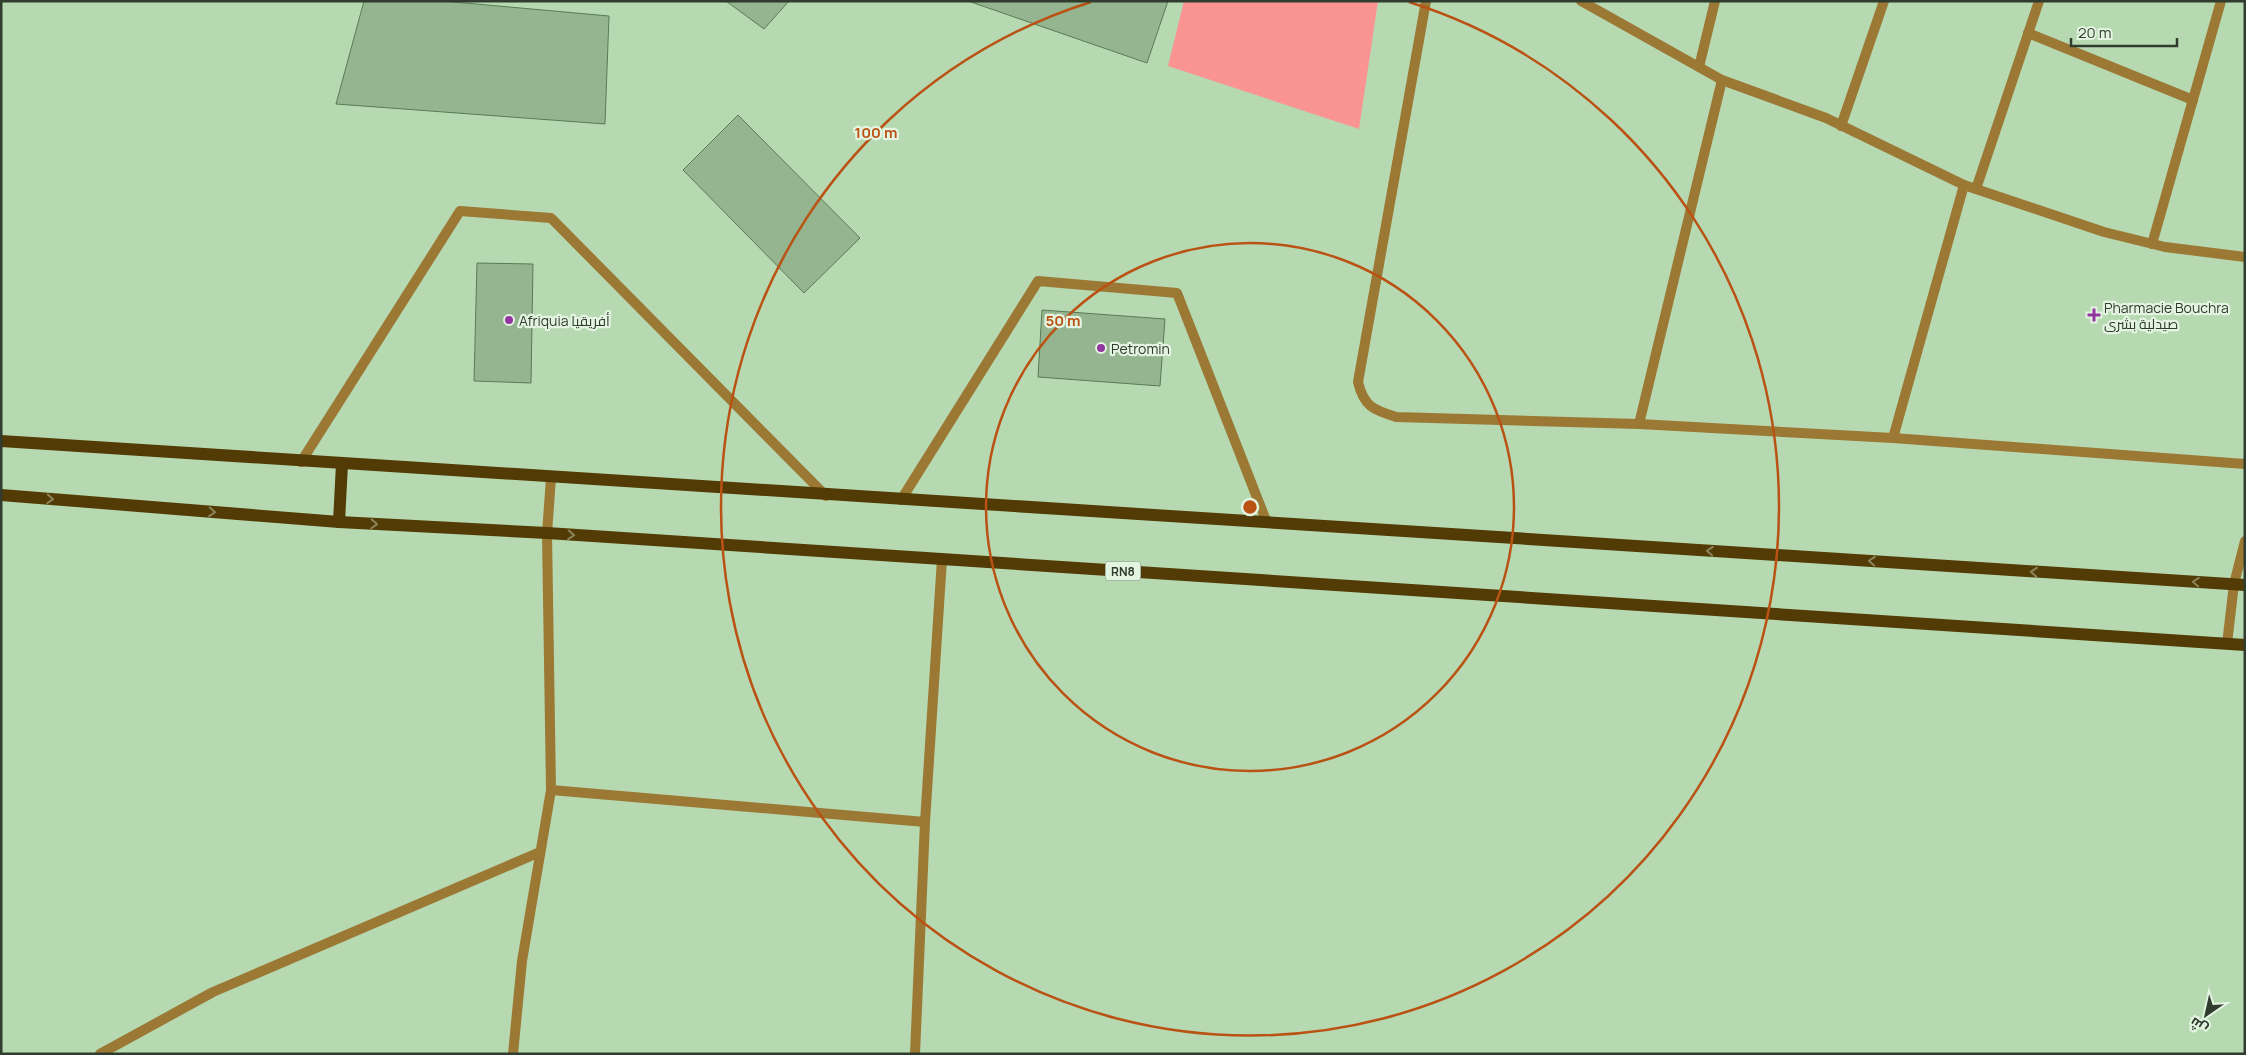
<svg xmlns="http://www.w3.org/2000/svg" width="2246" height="1055" font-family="Manrope,Cairo,sans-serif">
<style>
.green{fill:#fa9492}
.building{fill:#94b58f;stroke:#5a7a57}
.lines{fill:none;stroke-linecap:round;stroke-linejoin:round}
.lane{stroke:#9b7934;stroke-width:10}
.street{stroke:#9b7934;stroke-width:10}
.primary{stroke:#523b04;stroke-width:12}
.oneway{stroke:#8c855c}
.ring{fill:none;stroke:#ba5214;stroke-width:2.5}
.poi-dot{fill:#9236a1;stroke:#e3f5e1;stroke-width:2}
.labels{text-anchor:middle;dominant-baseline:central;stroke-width:4.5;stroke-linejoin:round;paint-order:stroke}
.shield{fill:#e3f5e1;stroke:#667464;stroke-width:1}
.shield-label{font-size:12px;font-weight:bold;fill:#303d2e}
.poi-label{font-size:14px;fill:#303d2e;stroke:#e3f5e1;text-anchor:start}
.centre{fill:#ba5214;stroke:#e3f5e1;stroke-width:2.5}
.ring-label{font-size:15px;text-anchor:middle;font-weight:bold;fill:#ba5214;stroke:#e3f5e1;stroke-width:4.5;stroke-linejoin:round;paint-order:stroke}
</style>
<rect width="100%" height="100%" fill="#b7d9b2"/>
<!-- green -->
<polygon class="green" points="1184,1 1378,1 1359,129 1168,66"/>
<!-- building -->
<g class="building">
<polygon points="364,1 443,1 609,16 605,124 336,104"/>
<polygon points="726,1 789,1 764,29"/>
<polygon points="968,1 1168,1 1147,63"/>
<polygon points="738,115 860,238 804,293 683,170"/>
<polygon points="477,263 533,264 531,383 474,381"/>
<polygon points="1042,310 1165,319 1160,386 1038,377"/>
</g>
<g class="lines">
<!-- lane -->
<g class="lane">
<polyline points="301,462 460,211 551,218 826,496"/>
<polyline points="901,500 1038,281 1177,293 1267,523"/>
</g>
<!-- street -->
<g class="street">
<path d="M1426 1 1358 382C1364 407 1374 410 1396 417L1639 424 1893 438 2245 464"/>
<polyline points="1581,1 1722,80 1826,118 1964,185 2104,232 2165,247 2245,257"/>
<polyline points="2028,33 2193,100"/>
<polyline points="1699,67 1715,1"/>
<polyline points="1841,126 1884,1"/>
<polyline points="1976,189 2039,1"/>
<polyline points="2152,244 2221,1"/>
<polyline points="1639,424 1722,80"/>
<polyline points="1893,438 1964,185"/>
<polyline points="2227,644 2234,584 2245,541"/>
<polyline points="551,790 925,822"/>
<polyline points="100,1054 213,992 540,852"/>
<polyline points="513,1054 522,961 551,790 547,533 551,478"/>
<polyline points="915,1054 925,822 942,559"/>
</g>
<!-- primary -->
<g class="primary">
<polyline points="1,441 2245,585"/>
<polyline points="1,495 339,522 547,533 2245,645"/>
<polyline points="339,522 342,464"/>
</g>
</g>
<!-- one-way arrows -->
<defs><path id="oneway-chevron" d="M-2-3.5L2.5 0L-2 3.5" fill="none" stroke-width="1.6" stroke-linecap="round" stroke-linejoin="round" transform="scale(1.25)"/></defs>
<g class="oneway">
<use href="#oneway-chevron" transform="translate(50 499) rotate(4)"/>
<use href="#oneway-chevron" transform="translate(212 512) rotate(4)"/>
<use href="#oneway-chevron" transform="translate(374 524) rotate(3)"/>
<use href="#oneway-chevron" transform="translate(571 535) rotate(4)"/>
<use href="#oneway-chevron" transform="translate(1710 551) rotate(-176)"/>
<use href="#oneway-chevron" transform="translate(1872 561) rotate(-176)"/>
<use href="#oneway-chevron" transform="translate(2034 572) rotate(-176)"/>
<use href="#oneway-chevron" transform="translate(2196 582) rotate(-176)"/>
</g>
<!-- distance rings -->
<g class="ring">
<circle cx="1250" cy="507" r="264"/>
<path d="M1409 2A529 529 0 1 1 1091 2"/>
</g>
<!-- markers -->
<g class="poi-dot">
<path d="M2091.5 307.5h5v5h5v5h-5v5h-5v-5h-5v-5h5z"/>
<circle cx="509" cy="320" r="5"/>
<circle cx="1101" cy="348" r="5"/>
</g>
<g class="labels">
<!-- shield labels -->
<rect class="shield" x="1105.5" y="561.5" width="35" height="19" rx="4"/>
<g class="shield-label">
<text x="1123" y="571">RN8</text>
</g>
<!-- poi labels -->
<g class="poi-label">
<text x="2104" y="307">Pharmacie Bouchra<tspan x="2104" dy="16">صيدلية بشرى</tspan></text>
<text x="519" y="320">Afriquia أفريقيا</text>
<text x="1111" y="348">Petromin</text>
</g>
</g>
<circle cx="1250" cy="507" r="8" class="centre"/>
<g class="ring-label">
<text x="876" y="138">100 m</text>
<text x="1063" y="326">50 m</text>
</g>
<!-- border -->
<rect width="2246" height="1055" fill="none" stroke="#303d2e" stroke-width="5"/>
<!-- north arrow -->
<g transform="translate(2206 1015) rotate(214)" stroke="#e3f5e1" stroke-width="4" paint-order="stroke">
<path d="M0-4L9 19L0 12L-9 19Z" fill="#303d2e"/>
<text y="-8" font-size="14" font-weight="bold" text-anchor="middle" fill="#303d2e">ش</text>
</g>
<!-- scale -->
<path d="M2071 38v8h106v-8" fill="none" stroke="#303d2e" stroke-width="2.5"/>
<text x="2078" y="38" font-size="15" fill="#303d2e" stroke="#e3f5e1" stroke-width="4" paint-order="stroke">20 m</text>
</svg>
